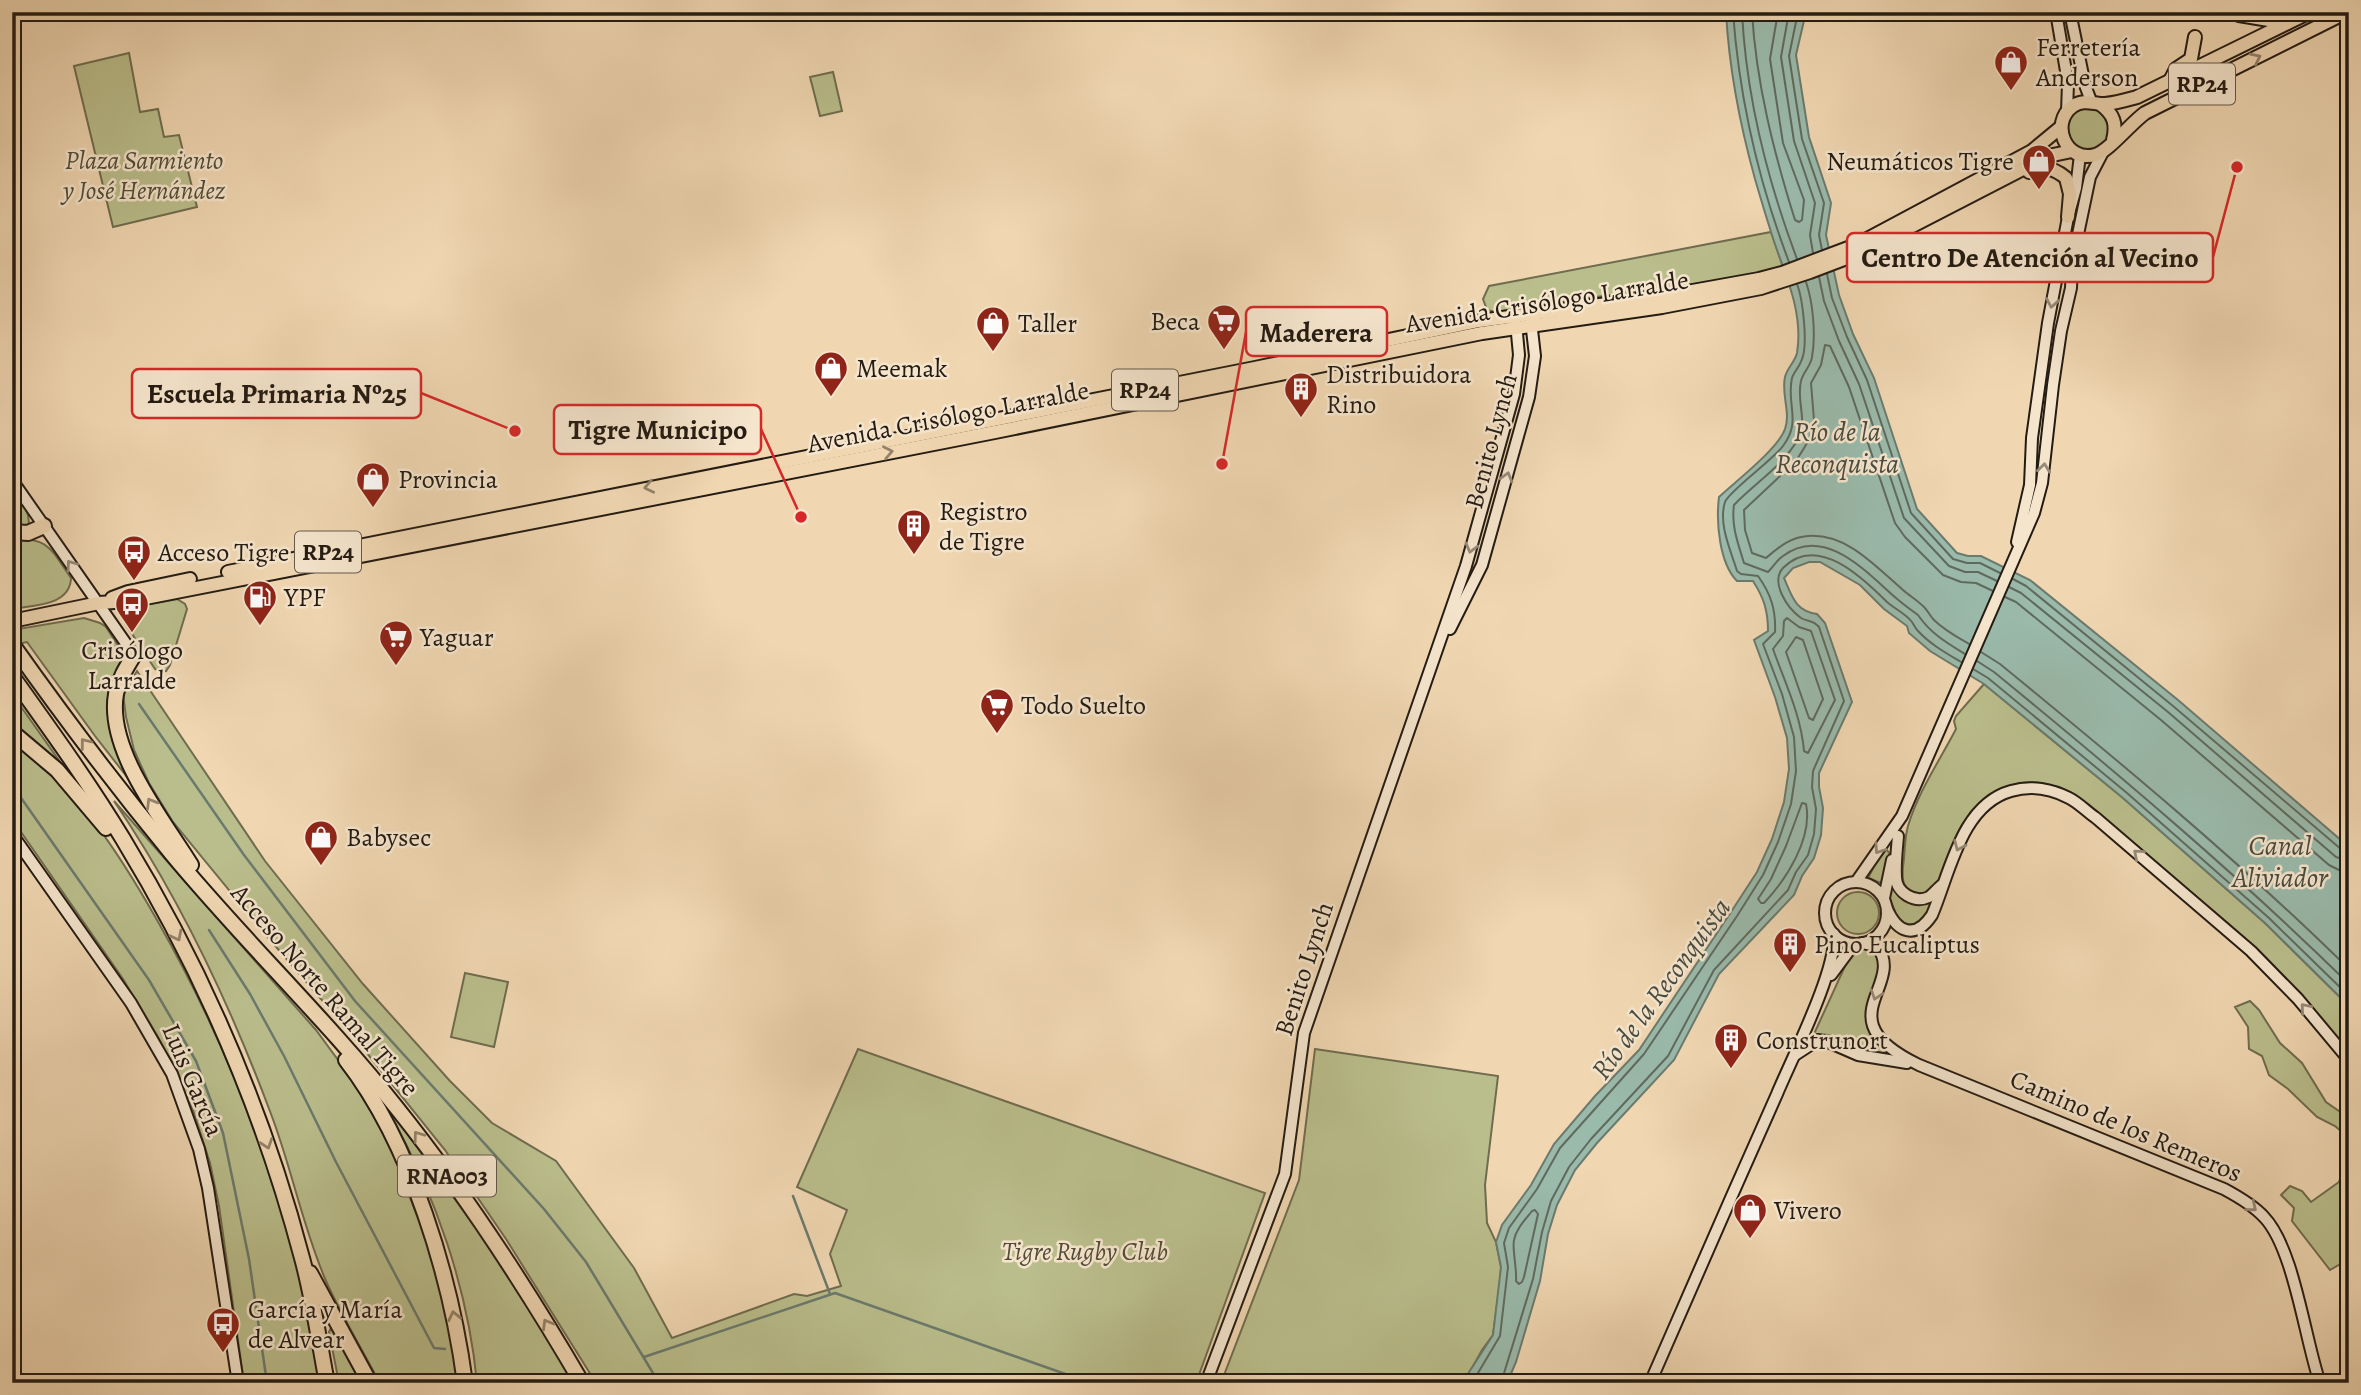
<svg xmlns="http://www.w3.org/2000/svg" width="2361" height="1395" font-family="Alegreya,serif">
<style>
.green{fill:#babe8c;stroke:#6f6c4f;stroke-width:2}
.water{fill:#9abaab;stroke:#6b7a6e;stroke-width:2}
.lines{fill:none;stroke-linecap:round;stroke-linejoin:round}
.shore{stroke:#5f6a5e;stroke-width:2}
.stream{stroke:#6b7a6e;stroke-width:2.5}
.secondary-casing{stroke:#241b12;stroke-width:14}
.primary-casing{stroke:#241b12;stroke-width:16}
.highway-casing{stroke:#241b12;stroke-width:18}
.secondary{stroke:#f5e5cd;stroke-width:10}
.primary{stroke:#f0d7b2;stroke-width:12}
.highway{stroke:#f0d7b2;stroke-width:14}
.oneway{stroke:#94826a}
.oneway2{stroke:#978a79}
.labels{text-anchor:middle;dominant-baseline:central;stroke-width:5;stroke-linejoin:round;paint-order:stroke}
.shield{fill:#f5e5cd;stroke:#63584a;stroke-width:2}
.shield-label{font-size:24px;font-weight:bold;fill:#241b12}
.poi-label{font-size:26px;fill:#241b12;stroke:#f5e5cd;text-anchor:start}
.park-label{font-size:26px;font-style:italic;fill:#514c37;stroke:#f5e5cd}
.street-label{font-size:26px;fill:#241b12;stroke:#f5e5cd}
.water-label{font-size:28px;font-style:italic;fill:#474b40;stroke:#f5e5cd}
.leader{fill:none;stroke:#d62828;stroke-width:2.5}
.callout-dot{fill:#d62828;stroke:#f5e5cd;stroke-width:2.5}
.callout{fill:#f5e5cd;stroke:#d62828;stroke-width:2.5}
.callout-label{font-size:28px;text-anchor:middle;font-weight:bold;fill:#241b12}
</style>
<rect width="100%" height="100%" fill="#f0d7b2"/>
<filter id="stains"><feTurbulence type="fractalNoise" baseFrequency=".00286" numOctaves="4"/><feColorMatrix values="0 0 0 0 .2 0 0 0 0 .09 0 0 0 0 .02 0 0 0 .5 -.17"/></filter>
<radialGradient id="worn" r=".72"><stop offset=".6" stop-color="#630" stop-opacity="0"/><stop offset="1" stop-color="#630" stop-opacity=".3"/></radialGradient>
<!-- green -->
<g class="green">
<polygon points="129,53 140,112 158,109 164,137 179,135 197,207 113,227 74,66"/>
<polygon points="833,72 842,111 820,116 810,77"/>
<circle cx="2088" cy="129" r="22"/>
<polygon points="1771,232 1783,267 1750,276 1654,294 1643,290 1496,312 1487,310 1483,299 1489,286"/>
<path d="M12 489C20 500 32 512 28 527L12 529Z"/>
<path d="M12 538C50 538 51 550 71 578 70 606 34 605 12 609Z"/>
<polygon points="177,599 185,604 187,609 170,665 166,671 161,672 155,669 125,623 128,612 139,606"/>
<polygon points="84,618 100,623 106,627 122,652 124,661 112,708 145,800 95,736 27,642 12,645 12,630"/>
<polygon points="137,671 265,861 363,984 450,1081 492,1123 556,1161 634,1268 672,1338 794,1294 807,1296 841,1286 830,1254 847,1210 797,1187 858,1049 1265,1193 1196,1383 596,1383 506,1239 445,1150 358,1042 265,934 173,822 149,783 134,750 126,717 123,694"/>
<path d="M1984 684 2123 798 2265 923 2349 1006V1056C2322 1024 2296 988 2266 958 2227 920 2183 886 2141 851 2113 827 2083 794 2046 784 2018 777 1988 792 1970 813L1939 883 1927 893C1900 895 1901 879 1904 858 1905 847 1905 836 1908 826 1918 792 1940 760 1956 729L1954 721 1956 716Z"/>
<polygon points="12,694 80,790 12,727"/>
<path d="M12 739C75 785 119 853 157 920 238 1062 295 1221 321 1383H244L219 1206 210 1163 193 1110 158 1037 123 979 12 819Z"/>
<path d="M114 801 316 1030 349 1075 377 1121 397 1163 436 1266 460 1383H380L378 1380C361 1347 341 1315 326 1281 303 1228 292 1169 271 1114 230 1004 180 898 114 801Z"/>
<polygon points="1886,849 1890,854 1881,883 1868,878 1882,851"/>
<path d="M1890 883 1931 901 1933 904C1925 920 1918 929 1899 922L1889 896Z"/>
<circle cx="1858" cy="913" r="21"/>
<path d="M1863 947C1866 948 1871 948 1874 950 1888 960 1871 998 1867 1011L1887 1053 1885 1055C1861 1049 1839 1033 1814 1034L1851 953Z"/>
<polygon points="465,973 508,982 494,1047 451,1037"/>
<polygon points="2250,1001 2259,1010 2280,1043 2302,1063 2326,1102 2349,1118 2349,1138 2335,1126 2317,1117 2288,1089 2269,1075 2262,1056 2249,1049 2248,1027 2235,1007"/>
<polygon points="1315,1049 1498,1076 1485,1185 1487,1223 1496,1242 1501,1267 1500,1282 1493,1335 1482,1350 1466,1379 1462,1383 1221,1383 1299,1180"/>
<path d="M392 1113 479 1232 576 1383H477C468 1289 436 1196 390 1114Z"/>
<polygon points="2349,1164 2349,1259 2330,1270 2292,1221 2294,1208 2281,1195 2290,1186 2302,1191 2311,1202 2339,1182 2343,1170"/>
<polygon points="331,1328 361,1383 339,1383 329,1332"/>
</g>
<!-- water -->
<path class="water" d="M1726 12H1806L1796 55 1809 137 1831 203 1826 235 1839 295 1853 334 1874 378 1917 509 1957 553 1968 556H1981L2030 580 2178 700 2349 847V1006L2265 923 2123 798 1984 684 1930 651 1909 633 1907 626 1884 609 1860 585 1820 562H1809L1793 568 1784 578C1792 596 1795 611 1817 614L1825 623 1852 702 1819 773V787L1823 808 1821 835 1814 858 1802 876 1794 895 1719 974 1674 1060 1597 1143 1575 1170 1557 1205 1548 1234 1540 1281 1516 1362 1507 1383H1462L1493 1335 1501 1267 1496 1242 1502 1225 1531 1185 1554 1144 1595 1096 1639 1050 1731 912 1757 872 1772 839 1784 802 1789 769 1787 738 1775 697 1754 640 1768 631C1768 611 1764 598 1753 581H1737C1719 563 1716 521 1719 497 1736 481 1778 449 1785 429 1791 413 1781 394 1785 377 1787 368 1795 362 1797 353 1803 317 1789 283 1777 250 1769 227 1762 203 1755 179 1740 125 1729 68 1726 12Z"/>
<g class="lines">
<!-- shore -->
<g class="shore">
<path d="M1733 12C1739 96 1759 183 1789 262"/>
<path d="M1742 12C1746 95 1768 182 1797 259"/>
<path d="M1752 12C1756 83 1774 153 1795 220L1799 222 1802 220 1804 200 1783 143 1770 59 1778 12"/>
<polyline points="1789,12 1781,57 1794,141 1815,203 1810,235 1813,253"/>
<polyline points="1798,12 1789,56 1802,139 1824,203 1819,235 1822,250"/>
<polyline points="1827,274 1832,298 1847,337 1867,380 1911,513 1953,559 1967,563 1980,563 2000,573"/>
<polyline points="1819,277 1824,301 1839,341 1859,384 1904,518 1949,566 1965,572 1978,572 1997,581"/>
<path d="M1806 282C1813 302 1816 335 1812 357 1811 366 1803 372 1801 381 1796 401 1808 420 1798 439 1783 466 1755 483 1734 505 1731 526 1738 543 1744 563L1768 572C1773 567 1777 560 1783 556 1825 524 1868 574 1896 598 1903 604 1911 610 1918 615 1930 633 1947 643 1965 654"/>
<polyline points="2013,579 2026,586 2173,706 2342,850 2349,852"/>
<polyline points="2009,587 2021,593 2168,712 2336,857 2349,861"/>
<polyline points="2005,597 2016,602 2161,720 2329,865 2339,870 2349,871"/>
<path d="M1787 618 1799 627 1811 631 1835 700 1808 753 1804 751C1801 715 1785 683 1773 649L1783 636 1784 621Z"/>
<polygon points="1796,637 1803,640 1823,699 1813,720 1809,718 1786,652"/>
<path d="M1969 644C1957 637 1944 630 1934 620 1930 616 1928 611 1924 607 1918 601 1910 596 1903 590 1876 567 1847 533 1808 536 1790 537 1778 548 1766 558L1752 553 1745 530 1744 510 1796 461 1809 440 1814 420 1811 383 1821 365 1825 345 1830 346 1849 387 1895 523 1905 537 1943 575 1961 582 1976 583 1993 591"/>
<path d="M1981 652 2000 664C2120 762 2238 860 2349 969"/>
<path d="M1977 661 1994 672C2116 772 2236 873 2349 984"/>
<polyline points="1973,669 1988,678 2127,793 2269,918 2349,996"/>
<path d="M1802 803 1806 804C1813 838 1786 880 1764 903H1761L1758 899 1771 879 1786 846Z"/>
<path d="M1535 1210 1538 1214 1524 1277 1522 1282 1519 1284 1516 1281C1517 1268 1512 1249 1514 1240 1516 1229 1525 1220 1532 1211Z"/>
<path d="M1472 1383 1500 1336 1508 1267 1504 1243 1509 1228 1537 1189 1560 1148 1644 1054 1737 916 1763 875 1778 842 1791 804 1796 771 1794 737 1782 694 1763 644 1775 632C1776 610 1771 594 1758 576L1741 574 1737 571C1731 551 1718 524 1725 502 1729 491 1773 460 1783 446 1802 421 1786 404 1792 378 1794 372 1800 366 1802 359 1808 345 1803 299 1797 284"/>
<path d="M1501 1383 1533 1279 1542 1232 1551 1201 1569 1167 1591 1139 1668 1056 1714 970 1788 890 1796 872 1808 855 1814 834 1816 809 1812 787 1813 771 1844 701 1819 627C1813 620 1808 622 1801 618 1787 608 1770 582 1783 568 1817 533 1863 578 1887 602 1895 609 1906 614 1912 622 1914 625 1915 628 1918 631 1930 644 1946 653 1961 662"/>
</g>
<!-- stream -->
<g class="stream">
<polyline points="139,704 244,855 355,1001 544,1209 586,1262 659,1383"/>
<polyline points="12,785 149,980 196,1061 223,1133 249,1259 267,1383"/>
<polyline points="209,930 250,994 284,1056 336,1162 434,1348 445,1349"/>
<polyline points="793,1196 830,1294"/>
<polyline points="644,1357 835,1293 1091,1383"/>
</g>
<!-- secondary casing -->
<g class="secondary-casing">
<g id="secondary">
<polyline points="2056,12 2068,83 2067,112"/>
<polyline points="2070,12 2085,85 2091,101"/>
<polyline points="12,480 134,655"/>
<polyline points="2017,542 2030,485 2032,438 2048,323 2068,217 2076,188 2080,155"/>
<polyline points="1450,629 1482,565 1529,397 1535,356 1531,321"/>
<polyline points="12,834 131,1003 172,1074 199,1149 208,1188 238,1383"/>
<path d="M1898 836C1897 849 1895 863 1896 877 1896 892 1914 904 1929 897 1933 894 1938 888 1942 885"/>
<polyline points="1856,882 1902,816 2034,513 2042,483 2053,385 2061,331 2071,288 2072,263 2090,177 2103,152"/>
<circle cx="1856" cy="913" r="31"/>
<polyline points="1884,898 1892,860"/>
<path d="M1887 909C1898 934 1916 939 1932 915 1950 873 1961 805 2011 791 2031 785 2052 789 2069 798 2079 803 2087 812 2096 818L2251 951 2298 999 2349 1060"/>
<path d="M1862 943 1877 946C1907 986 1823 1019 1919 1065L2224 1189C2239 1197 2253 1205 2264 1217 2294 1248 2305 1340 2320 1383"/>
<polyline points="1831,975 1854,944"/>
<polyline points="1795,1055 1818,1040 1828,1042 1858,1055 1907,1063"/>
<polyline points="1206,1383 1285,1174 1304,1033 1466,566 1514,394 1519,355 1516,323"/>
<path d="M1650 1383C1692 1287 1734 1190 1777 1094 1792 1058 1837 970 1834 934"/>
</g>
</g>
<!-- primary casing -->
<g class="primary-casing">
<g id="primary">
<path d="M2310 12 2137 97C2126 100 2116 103 2105 104 2093 104 2084 99 2073 106 2049 123 2066 163 2095 155 2108 152 2131 123 2145 113L2347 12"/>
<polyline points="2239,15 2287,23"/>
<polyline points="2171,79 2176,69 2191,59 2195,37"/>
<path d="M2100 104C2114 114 2117 124 2113 140"/>
<path d="M2029 172C2043 165 2054 168 2066 178L2070 194 2068 217"/>
<polyline points="228,572 1255,368 1479,321 1659,297 1759,279 1782,273 1856,245 2032,151 2061,127"/>
<polyline points="112,598 128,592 190,579"/>
<polyline points="12,621 99,603 130,601 995,432 1482,333 1662,307 1761,288 1810,272 1860,253 2048,156 2072,151"/>
</g>
</g>
<!-- highway casing -->
<g class="highway-casing">
<g id="highway">
<polyline points="12,532 28,533 44,526"/>
<path d="M12 644C63 716 116 786 172 854 244 941 326 1019 396 1107 465 1193 526 1287 582 1383"/>
<path d="M134 655C126 668 119 679 116 694 106 750 164 821 191 865"/>
<path d="M12 676C50 729 89 783 123 839 202 969 263 1110 302 1258 313 1298 319 1341 327 1383"/>
<polyline points="12,732 57,770 106,828"/>
<path d="M346 1060C412 1145 451 1278 465 1383"/>
<polyline points="310,1273 370,1383"/>
</g>
</g>
<!-- secondary -->
<use href="#secondary" class="secondary"/>
<!-- primary -->
<use href="#primary" class="primary"/>
<!-- highway -->
<use href="#highway" class="highway"/>
</g>
<!-- one-way arrows -->
<defs><path id="oneway-chevron" d="M-2-3.5L2.5 0L-2 3.5" fill="none" stroke-width="1.6" stroke-linecap="round" stroke-linejoin="round" transform="scale(1.75)"/></defs>
<g class="oneway">
<use href="#oneway-chevron" transform="translate(2256 58) rotate(-26)"/>
<use href="#oneway-chevron" transform="translate(888 452) rotate(-11)"/>
<use href="#oneway-chevron" transform="translate(649 487) rotate(168)"/>
<use href="#oneway-chevron" transform="translate(85 743) rotate(-128)"/>
<use href="#oneway-chevron" transform="translate(151 803) rotate(-121)"/>
<use href="#oneway-chevron" transform="translate(177 936) rotate(63)"/>
<use href="#oneway-chevron" transform="translate(418 1136) rotate(-126)"/>
<use href="#oneway-chevron" transform="translate(267 1144) rotate(71)"/>
<use href="#oneway-chevron" transform="translate(454 1316) rotate(-102)"/>
<use href="#oneway-chevron" transform="translate(547 1324) rotate(-120)"/>
</g>
<g class="oneway2">
<use href="#oneway-chevron" transform="translate(2052 303) rotate(100)"/>
<use href="#oneway-chevron" transform="translate(2044 468) rotate(-83)"/>
<use href="#oneway-chevron" transform="translate(1507 477) rotate(-74)"/>
<use href="#oneway-chevron" transform="translate(1471 548) rotate(105)"/>
<use href="#oneway-chevron" transform="translate(71 565) rotate(-126)"/>
<use href="#oneway-chevron" transform="translate(1959 846) rotate(113)"/>
<use href="#oneway-chevron" transform="translate(1879 849) rotate(124)"/>
<use href="#oneway-chevron" transform="translate(2138 854) rotate(-139)"/>
<use href="#oneway-chevron" transform="translate(1876 995) rotate(108)"/>
<use href="#oneway-chevron" transform="translate(2305 1008) rotate(-131)"/>
<use href="#oneway-chevron" transform="translate(2252 1207) rotate(39)"/>
</g>
<!-- icons -->
<defs>
<g id="shop-pin" transform="scale(1.75)"><path d="M0 17L-7.5 6A9.5 9.5 0 1 1 7.5 6Z" fill="#8f2418" stroke="#f5e5cd"/><path d="M-5-2.5h2.3a2.7 3.5 0 0 1 5.4 0H5L5.5 6h-11ZM-1.5-2.5h3a1.5 2.3 0 0 0-3 0Z" fill="#fff"/></g>
<g id="supermarket-pin" transform="scale(1.75)"><path d="M0 17L-7.5 6A9.5 9.5 0 1 1 7.5 6Z" fill="#8f2418" stroke="#f5e5cd"/><path d="M-6-5.5h2.5l.6 2H6L4.5 2H-2.5L-4.4-4H-6ZM-1.5 3.2a1.3 1.3 0 1 0 .1 0ZM3 3.2a1.3 1.3 0 1 0 .1 0Z" fill="#fff"/></g>
<g id="building-pin" transform="scale(1.75)"><path d="M0 17L-7.5 6A9.5 9.5 0 1 1 7.5 6Z" fill="#8f2418" stroke="#f5e5cd"/><path d="M-4-6H4V6H1V3H-1V6H-4ZM-2.5-4.3h1.7v1.8h-1.7ZM.8-4.3h1.7v1.8H.8ZM-2.5-1h1.7V.8h-1.7ZM.8-1h1.7V.8H.8Z" fill="#fff"/></g>
<g id="bus-pin" transform="scale(1.75)"><path d="M0 17L-7.5 6A9.5 9.5 0 1 1 7.5 6Z" fill="#8f2418" stroke="#f5e5cd"/><path d="M-5-6H5V4H4V6H2V4H-2V6H-4V4H-5ZM-3.5-4V0h7V-4ZM-3.5 1.2v1.5H-2V1.2ZM2 1.2v1.5H3.5V1.2Z" fill="#fff"/></g>
<g id="fuel-pin" transform="scale(1.75)"><path d="M0 17L-7.5 6A9.5 9.5 0 1 1 7.5 6Z" fill="#8f2418" stroke="#f5e5cd"/><path d="M-5.5-6h7V0h2V4h1.3V-2.5L3-4.5l.8-.8L6-3V5H2.5V1h-1V6h-7ZM-4.2-4.7v3.2H.2V-4.7Z" fill="#fff"/></g>
</defs>
<g fill-rule="evenodd">
<use href="#shop-pin" x="2011" y="62"/>
<use href="#shop-pin" x="2039" y="161"/>
<use href="#supermarket-pin" x="1224" y="321"/>
<use href="#shop-pin" x="993" y="323"/>
<use href="#shop-pin" x="831" y="368"/>
<use href="#building-pin" x="1301" y="389"/>
<use href="#shop-pin" x="373" y="479"/>
<use href="#building-pin" x="914" y="526"/>
<use href="#bus-pin" x="134" y="552"/>
<use href="#fuel-pin" x="260" y="597"/>
<use href="#bus-pin" x="132" y="604"/>
<use href="#supermarket-pin" x="396" y="637"/>
<use href="#supermarket-pin" x="997" y="705"/>
<use href="#shop-pin" x="321" y="837"/>
<use href="#building-pin" x="1790" y="944"/>
<use href="#building-pin" x="1731" y="1040"/>
<use href="#shop-pin" x="1750" y="1210"/>
<use href="#bus-pin" x="223" y="1324"/>
</g>
<g class="labels">
<!-- shield labels -->
<g class="shield">
<rect x="2169" y="63.5" width="66" height="41" rx="5"/>
<rect x="1112" y="369.5" width="66" height="41" rx="5"/>
<rect x="295" y="531.5" width="66" height="41" rx="5"/>
<rect x="398" y="1155.5" width="98" height="41" rx="5"/>
</g>
<g class="shield-label">
<text x="2202" y="84">RP24</text>
<text x="1145" y="390">RP24</text>
<text x="328" y="552">RP24</text>
<text x="447" y="1176">RNA003</text>
</g>
<!-- poi labels -->
<g class="poi-label">
<text x="2036" y="47">Ferretería<tspan x="2036" dy="30">Anderson</tspan></text>
<text x="2014" y="161" text-anchor="end">Neumáticos Tigre</text>
<text x="1200" y="321" text-anchor="end">Beca</text>
<text x="1018" y="323">Taller</text>
<text x="856" y="368">Meemak</text>
<text x="1326" y="374">Distribuidora<tspan x="1326" dy="30">Rino</tspan></text>
<text x="398" y="479">Provincia</text>
<text x="939" y="511">Registro<tspan x="939" dy="30">de Tigre</tspan></text>
<text x="158" y="552">Acceso Tigre</text>
<text x="284" y="597">YPF</text>
<text x="420" y="637">Yaguar</text>
<text x="132" y="650" text-anchor="middle">Crisólogo<tspan x="132" dy="30">Larralde</tspan></text>
<text x="1021" y="705">Todo Suelto</text>
<text x="346" y="837">Babysec</text>
<text x="1814" y="944">Pino Eucaliptus</text>
<text x="1756" y="1040">Construnort</text>
<text x="1774" y="1210">Vivero</text>
<text x="248" y="1309">García y María<tspan x="248" dy="30">de Alvear</tspan></text>
</g>
<!-- park labels -->
<g class="park-label">
<text x="144" y="160">Plaza Sarmiento<tspan x="144" dy="30">y José Hernández</tspan></text>
<text x="1085" y="1251">Tigre Rugby Club</text>
</g>
<!-- street labels -->
<g class="street-label">
<text transform="translate(1547 302) rotate(-9)">Avenida Crisólogo Larralde</text>
<text transform="translate(948 417) rotate(-11)">Avenida Crisólogo Larralde</text>
<text transform="translate(1491 441) rotate(-75)">Benito Lynch</text>
<text transform="translate(1304 969) rotate(-72)">Benito Lynch</text>
<text transform="translate(325 990) rotate(49)">Acceso Norte Ramal Tigre</text>
<text transform="translate(193 1080) rotate(67)">Luis García</text>
<text transform="translate(2126 1126) rotate(23)">Camino de los Remeros</text>
</g>
<!-- water labels -->
<g class="water-label">
<text x="1837" y="432">Río de la<tspan x="1837" dy="32">Reconquista</tspan></text>
<text x="2280" y="846">Canal<tspan x="2280" dy="32">Aliviador</tspan></text>
<text transform="translate(1661 989) rotate(-54)">Río de la Reconquista</text>
</g>
</g>
<!-- callouts -->
<path class="leader" d="M2237 167L2213 257M1222 464L1246 332M515 431L421 393M801 517L761 429"/>
<g class="callout-dot">
<circle cx="2237" cy="167" r="7"/>
<circle cx="1222" cy="464" r="7"/>
<circle cx="515" cy="431" r="7"/>
<circle cx="801" cy="517" r="7"/>
</g>
<g class="callout">
<rect x="1847" y="233" width="366" height="49" rx="7"/>
<rect x="1246" y="307" width="141" height="49" rx="7"/>
<rect x="132" y="369" width="289" height="49" rx="7"/>
<rect x="554" y="405" width="207" height="49" rx="7"/>
</g>
<g class="callout-label">
<text x="2030" y="267">Centro De Atención al Vecino</text>
<text x="1316" y="342">Maderera</text>
<text x="277" y="403">Escuela Primaria Nº25</text>
<text x="658" y="439">Tigre Municipo</text>
</g>
<!-- margin -->
<rect width="2361" height="1395" fill="none" stroke="#f0d7b2" stroke-width="42"/>
<rect x="14" y="14" width="2333" height="1367" fill="none" stroke="#241b12" stroke-width="3.5"/>
<rect x="21" y="21" width="2319" height="1353" fill="none" stroke="#241b12" stroke-width="2"/>
<rect width="100%" height="100%" filter="url(#stains)"/>
<rect width="100%" height="100%" fill="url(#worn)"/>
</svg>
